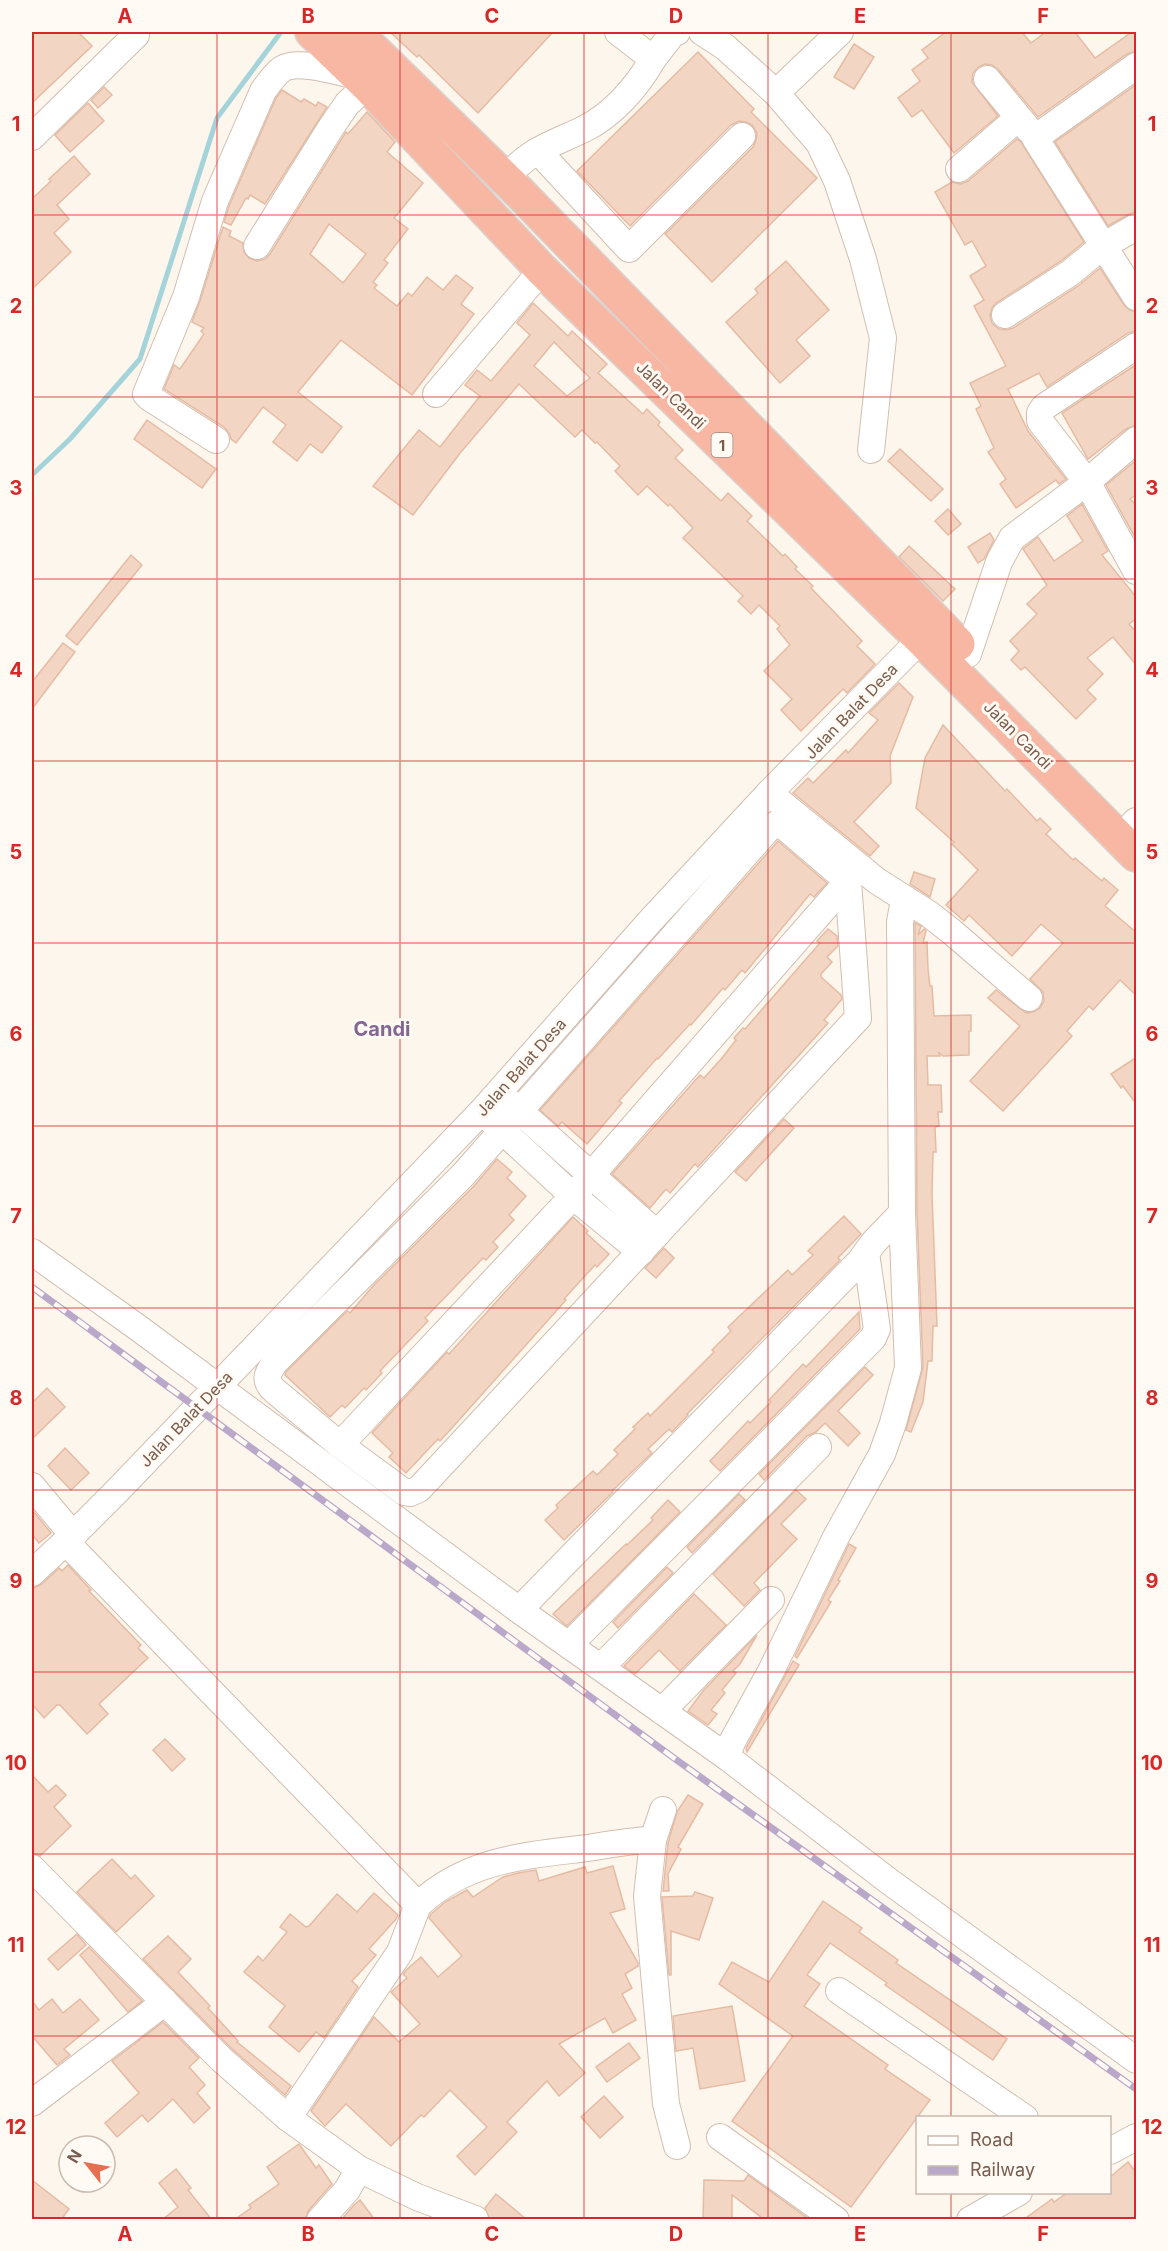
<svg xmlns="http://www.w3.org/2000/svg" width="1168" height="2251" font-family="Inter,sans-serif">
<style>
.lines{fill:none;stroke-linecap:round;stroke-linejoin:round}
.stream{stroke:#a5d3da;stroke-width:5}
.building{fill:#f3d5c3;stroke:#e6bba3;stroke-width:1.5;fill-rule:evenodd}
.minor-casing{stroke:#d1beb0;stroke-width:28}
.highway-casing{stroke:#dad1cd;stroke-width:36}
.minor{stroke:#fff;stroke-width:26}
.highway{stroke:#f7b7a3;stroke-width:33}
.rail-casing{stroke:#b9a8c9;stroke-width:7}
.rail{stroke:#fffaf3;stroke-width:4.5;stroke-dasharray:14;stroke-linecap:butt}
.grid{fill:none;stroke:#d62828;stroke-width:1.5;stroke-opacity:0.55}
.labels{text-anchor:middle;dominant-baseline:central;stroke-width:6;stroke-linejoin:round;paint-order:stroke}
.shield{fill:#fffaf3;stroke:#a28b7f;stroke-width:1.5}
.shield-label{font-size:15px;font-weight:bold;fill:#7a5c4d}
.street-label{font-size:16px;fill:#7a5c4d;stroke:#fffaf3}
.quarter-label{font-size:20px;font-weight:bold;fill:#846695;stroke:#fffaf3}
.neatline{fill:none;stroke:#d62828;stroke-width:2}
.grid-label{font-size:20px;text-anchor:middle;font-weight:bold;fill:#d62828}
</style>
<rect width="100%" height="100%" fill="#fdf6ec"/>
<g class="lines">
<!-- stream -->
<polyline class="stream" points="32,475 70,439 140,359 217,118 281,32"/>
</g>
<!-- building -->
<g class="building">
<polygon points="32,32 78,32 92,46 32,103"/>
<polygon points="390,32 553,32 478,113 419,55 417,57"/>
<polygon points="946,32 1022,32 1031,43 1046,32 1075,32 1095,58 1132,32 1137,32 1137,51 1127,54 1038,117 998,69 992,65 985,64 978,67 973,73 972,82 998,116 954,153 922,110 912,117 898,98 920,81 912,70 928,58 922,50"/>
<polygon points="854,44 874,57 854,89 834,77"/>
<polygon points="698,52 754,109 751,112 817,178 712,282 665,234 753,147 756,140 757,133 752,125 746,122 739,121 731,125 630,226 577,171"/>
<polygon points="1137,84 1137,212 1129,214 1108,226 1055,142"/>
<polygon points="104,87 112,95 98,108 91,100"/>
<polygon points="282,90 301,102 304,99 316,106 318,102 327,107 265,204 250,195 248,199 246,198 231,225 224,222 229,206 276,98"/>
<polygon points="88,103 104,121 70,152 55,135"/>
<path d="M367 112 395 142 387 152 423 183 394 218 408 229 384 260 388 263 373 282 377 285 374 288 397 306 408 293 412 296 427 277 443 290 456 275 473 288 461 304 474 314 412 395 341 340 298 392 342 427 322 453 310 444 297 461 273 442 286 425 263 407 236 443 231 439 229 433 224 427 164 389 174 365 180 369 204 334 201 331 204 328 192 322 200 301 223 227 231 231 229 236 243 243 244 252 249 258 257 261 265 259 270 254 346 132 348 134ZM329 224 366 254 343 283 310 254Z"/>
<polygon points="1017,139 1021,142 1084,242 1061,261 996,303 992,308 990,315 992,323 999,329 1006,330 1013,328 1078,286 1100,268 1124,305 1130,310 1137,312 1137,331 1128,333 1047,387 1039,373 1008,389 1028,431 1066,479 1059,484 1056,480 1016,508 1000,484 1006,479 988,452 994,448 976,409 981,406 970,383 1006,366 974,306 984,300 970,276 986,266 972,241 965,245 935,192 952,182 961,184 968,181"/>
<polygon points="74,156 90,174 57,205 69,219 54,233 71,252 32,289 32,199 51,181 49,179"/>
<polygon points="786,261 829,310 796,340 810,356 780,383 726,322 758,293 755,289"/>
<path d="M533 303 568 336 572 331 607 364 598 373 643 414 647 409 660 422 658 425 683 450 675 458 721 501 728 493 752 516 747 521 783 556 785 554 797 567 795 569 813 586 811 588 862 641 857 646 875 664 847 693 843 689 801 731 781 710 792 699 764 671 790 645 777 629 780 626 759 605 751 614 738 601 743 596 683 538 693 528 670 504 668 506 647 486 638 495 615 471 620 466 597 442 595 443 582 430 575 437 519 384 461 452 413 515 373 486 419 430 440 447 480 396 465 385 477 370 491 381 530 335 517 323ZM554 342 590 378 567 396 534 366Z"/>
<polygon points="1137,364 1137,425 1126,429 1088,459 1062,413"/>
<polygon points="147,420 216,469 202,488 134,439"/>
<polygon points="900,449 943,489 931,501 888,461"/>
<polygon points="1134,462 1137,466 1137,494 1130,499 1137,506 1137,541 1106,485"/>
<polygon points="1082,504 1108,551 1102,555 1137,598 1137,618 1129,624 1137,633 1137,666 1113,637 1087,658 1103,674 1087,690 1096,699 1076,719 1025,667 1021,670 1011,660 1019,651 1010,641 1037,614 1027,604 1047,585 1023,549 1038,537 1054,561 1083,541 1067,516"/>
<polygon points="948,509 961,524 948,535 935,521"/>
<polygon points="990,533 994,540 984,559 978,563 968,547"/>
<polygon points="909,546 955,589 943,601 899,557"/>
<polygon points="131,555 142,565 77,645 66,636"/>
<polygon points="63,643 75,652 32,709 32,682"/>
<polygon points="899,683 913,697 890,756 891,783 854,822 879,846 870,856 793,793 808,778 813,783 846,750 848,753 878,720 869,713"/>
<polygon points="943,725 1005,791 1007,789 1037,821 1040,818 1051,829 1046,834 1073,860 1075,858 1102,881 1104,878 1118,890 1105,906 1137,933 1137,996 1120,980 1093,1010 1089,1006 1067,1031 1072,1036 1003,1111 970,1081 1020,1026 988,998 996,990 1026,1013 1033,1012 1040,1008 1044,1001 1043,992 1030,979 1063,943 1041,924 1012,956 969,915 964,921 946,905 978,870 952,844 954,842 916,808 925,758"/>
<polygon points="778,841 827,883 814,897 810,894 745,973 742,970 725,990 723,988 691,1025 690,1024 658,1059 657,1058 619,1101 622,1103 587,1144 562,1122 558,1126 540,1110"/>
<polygon points="914,872 935,879 930,897 910,884"/>
<polygon points="915,923 921,926 918,935 924,929 926,931 923,943 927,942 928,969 930,986 932,986 934,1016 971,1015 971,1031 969,1031 969,1055 943,1056 939,1053 940,1056 927,1056 928,1085 941,1085 942,1112 938,1112 939,1126 935,1127 936,1152 933,1152 932,1194 937,1326 933,1326 932,1361 928,1361 923,1402 911,1432 906,1430 923,1367 917,1213"/>
<polygon points="828,929 837,936 838,946 827,957 832,962 821,974 821,977 841,995 842,999 824,1020 828,1023 698,1167 695,1164 670,1193 666,1189 650,1208 612,1174 700,1075 704,1078 722,1058 736,1040 734,1038 743,1028 745,1029 820,943 817,941"/>
<polygon points="1137,1057 1137,1105 1123,1086 1121,1088 1111,1074"/>
<polygon points="784,1119 794,1128 746,1181 735,1172"/>
<polygon points="497,1159 512,1172 507,1178 526,1196 509,1215 514,1220 493,1242 498,1247 486,1260 483,1258 425,1318 428,1321 380,1371 382,1373 366,1390 364,1388 345,1408 342,1405 330,1417 285,1375 286,1372 347,1311 350,1313 373,1286 474,1186"/>
<polygon points="844,1216 861,1234 838,1258 840,1260 687,1414 688,1415 672,1432 669,1429 648,1449 652,1453 612,1491 613,1492 564,1540 545,1520 558,1508 556,1505 593,1471 597,1475 618,1454 614,1450 635,1429 633,1427 648,1413 650,1416 714,1352 712,1350 731,1331 728,1327 788,1270 792,1275 813,1255 808,1251"/>
<polygon points="573,1217 588,1231 586,1233 609,1254 597,1267 595,1265 564,1299 566,1300 451,1429 440,1441 438,1439 406,1473 389,1457 393,1453 372,1433 447,1352 449,1354"/>
<polygon points="664,1248 674,1258 656,1278 645,1268"/>
<polygon points="859,1312 860,1329 720,1471 710,1461 748,1421 750,1423 771,1402 769,1400 803,1364 806,1367"/>
<polygon points="865,1367 873,1375 838,1411 860,1433 848,1446 825,1423 816,1432 807,1436 764,1480 759,1474"/>
<polygon points="47,1388 65,1407 32,1439 32,1403"/>
<polygon points="65,1448 89,1473 71,1490 48,1466"/>
<polygon points="796,1490 806,1499 781,1524 797,1539 754,1583 760,1590 744,1606 713,1574"/>
<polygon points="739,1494 745,1500 692,1553 687,1547"/>
<polygon points="668,1500 680,1512 567,1626 561,1621 553,1614 626,1544 627,1545 653,1520 651,1518"/>
<polygon points="34,1512 51,1533 39,1543 32,1534 32,1514"/>
<polygon points="849,1544 856,1548 838,1580 840,1581 828,1600 831,1602 797,1658 795,1656"/>
<polygon points="68,1565 91,1590 89,1591 141,1645 138,1648 148,1658 99,1704 108,1714 87,1734 60,1705 57,1705 44,1718 32,1704 32,1589 42,1584 59,1568 62,1571"/>
<polygon points="667,1567 673,1573 618,1628 613,1622"/>
<polygon points="694,1594 726,1625 680,1671 659,1650 635,1674 624,1666"/>
<polygon points="757,1635 740,1664 733,1671 736,1673 722,1690 725,1693 711,1710 717,1714 708,1725 688,1711 703,1691"/>
<polygon points="793,1661 799,1665 747,1752 746,1748"/>
<polygon points="165,1739 185,1759 172,1771 153,1750"/>
<polygon points="32,1775 48,1792 56,1785 66,1795 54,1807 71,1826 40,1856 32,1853"/>
<polygon points="688,1795 703,1804 678,1847 681,1849 668,1874 669,1891 663,1891 668,1843 677,1812"/>
<polygon points="112,1859 131,1879 135,1875 154,1896 116,1932 77,1892"/>
<polygon points="613,1866 625,1909 610,1913 638,1963 638,1966 625,1974 632,1988 622,1994 636,2020 613,2033 605,2018 559,2044 585,2073 559,2096 547,2081 507,2122 517,2132 475,2175 457,2156 487,2127 450,2090 424,2117 421,2115 391,2146 346,2104 325,2126 311,2111 374,2017 399,2042 420,2024 391,1992 407,1978 403,1974 405,1971 421,1957 438,1977 462,1956 429,1918 431,1914 445,1902 467,1890 473,1897 503,1877 518,1873 536,1870 539,1881 585,1867 587,1873"/>
<polygon points="695,1892 713,1898 699,1940 671,1931 671,1975 669,1975 662,1897 693,1896"/>
<polygon points="374,1893 398,1915 396,1919 369,1949 376,1955 352,1981 358,1987 324,2038 316,2032 299,2052 269,2027 285,2006 244,1972 258,1956 263,1961 287,1932 280,1927 290,1914 306,1927 309,1926 337,1894 357,1912"/>
<polygon points="823,1901 862,1928 859,1932 898,1960 896,1963 1007,2039 993,2060 885,1985 887,1983 830,1943 807,1975 820,1984 804,2006 888,2065 885,2069 930,2100 851,2207 732,2121 793,2036 719,1984 732,1962 769,1982"/>
<polygon points="77,1934 86,1945 58,1970 48,1959"/>
<polygon points="168,1936 191,1959 178,1972 210,2006 208,2008 238,2041 237,2042 291,2086 285,2095 231,2048 143,1959"/>
<polygon points="89,1947 142,2001 128,2012 80,1955"/>
<polygon points="52,1999 63,2013 80,1999 99,2020 64,2049 70,2055 57,2065 32,2036 32,2001 39,2010"/>
<polygon points="732,2006 745,2081 700,2089 693,2048 676,2051 673,2016"/>
<polygon points="163,2022 199,2058 189,2067 205,2085 197,2093 210,2108 194,2123 173,2099 148,2122 142,2115 117,2137 105,2123 139,2093 112,2061"/>
<polygon points="629,2043 640,2058 607,2082 596,2067"/>
<polygon points="604,2096 623,2117 600,2138 581,2117"/>
<polygon points="299,2144 316,2168 319,2165 332,2184 309,2210 305,2220 234,2220 251,2208 249,2205 279,2184 267,2167"/>
<polygon points="1128,2162 1137,2174 1137,2220 1023,2220 1052,2199 1054,2202 1067,2193 1110,2193 1110,2177"/>
<polygon points="176,2169 191,2188 188,2190 212,2220 162,2220 178,2207 159,2183"/>
<polygon points="748,2175 810,2220 765,2220 732,2195 732,2220 703,2220 704,2180 744,2181"/>
<polygon points="32,2180 69,2209 61,2220 37,2220 32,2215"/>
<polygon points="496,2194 527,2220 490,2220 485,2208"/>
<polygon points="360,2200 375,2220 341,2220 354,2205"/>
</g>
<g class="lines">
<!-- minor casing -->
<g class="minor-casing">
<g id="minor">
<polyline points="702,32 725,47 776,93 840,32"/>
<polyline points="653,59 673,33 677,32"/>
<polyline points="1136,66 1035,138 1136,297"/>
<polyline points="987,79 1029,130"/>
<polyline points="776,93 819,143 837,181 863,259 883,338 871,450"/>
<polyline points="32,137 136,35"/>
<polyline points="538,151 629,249 742,136"/>
<polyline points="959,169 1018,118"/>
<path d="M506 179C526 151 553 144 582 130 612 116 637 87 653 59L618 32"/>
<polyline points="257,246 330,129 347,104 367,85"/>
<polyline points="1005,315 1070,273 1103,246 1136,227"/>
<polyline points="1136,346 1044,407 1040,413 1040,421 1087,482 1136,571"/>
<polyline points="436,394 542,270"/>
<path d="M216 440 150 398 146 394 186 297 215 201 263 91C268 84 274 75 282 69 298 59 338 72 357 76"/>
<polyline points="968,654 999,562 1012,538 1087,482 1136,440"/>
<polyline points="769,793 877,881 929,914 952,932 1029,998"/>
<polyline points="1134,823 1136,821"/>
<path d="M777 824 786 828 848 881 858 1018 419 1489 410 1493 404 1492 340 1445 275 1391C263 1380 267 1375 275 1362L463 1175 769 828Z"/>
<polyline points="507,1100 657,1234"/>
<polyline points="490,1119 573,1196 641,1252"/>
<polyline points="32,1252 137,1327 519,1610 727,1757 890,1882 1136,2060"/>
<polyline points="340,1445 573,1196 848,881"/>
<polyline points="32,1486 73,1535"/>
<polyline points="66,1542 418,1905 400,1952 288,2118"/>
<polyline points="32,1573 73,1535 116,1492 482,1111 652,919 769,793 921,639"/>
<polyline points="519,1610 860,1261 874,1242 902,1213"/>
<polyline points="569,1645 873,1338 877,1329 866,1253"/>
<polyline points="601,1667 818,1447"/>
<polyline points="662,1711 771,1600"/>
<polyline points="727,1757 732,1742 771,1671 836,1537 882,1454 893,1423 908,1368 902,1213 900,922 904,900"/>
<polyline points="653,1840 663,1810"/>
<polyline points="32,1868 221,2059 288,2118 359,2169 347,2190 320,2220"/>
<path d="M418 1905C465 1861 520 1856 580 1849 604 1846 629 1840 653 1840L647 1896 666 2104 677 2146"/>
<polyline points="839,1991 1025,2118"/>
<polyline points="32,2103 165,2002"/>
<polyline points="720,2137 836,2220"/>
<polyline points="1110,2151 1136,2137"/>
<polyline points="359,2169 417,2197 475,2219"/>
<polyline points="970,2220 1019,2192"/>
</g>
</g>
<!-- highway casing -->
<g class="highway-casing">
<g id="highway">
<polyline points="312,32 367,85 542,270 921,639 1136,855"/>
<polyline points="355,32 520,193 958,644"/>
</g>
</g>
<!-- minor -->
<use href="#minor" class="minor"/>
<!-- highway -->
<use href="#highway" class="highway"/>
<!-- rail casing -->
<g class="rail-casing">
<polyline id="rail" points="32,1287 678,1761 1136,2089"/>
</g>
<!-- rail -->
<use href="#rail" class="rail"/>
</g>
<!-- grid -->
<path class="grid" d="M217 32V2220M400 32V2220M584 32V2220M768 32V2220M951 32V2118M32 215H1136M32 397H1136M32 579H1136M32 761H1136M32 943H1136M32 1126H1136M32 1308H1136M32 1490H1136M32 1672H1136M32 1854H1136M32 2036H1136M951 2192V2220"/>
<g class="labels">
<!-- shield labels -->
<rect class="shield" x="711.5" y="433" width="21" height="24" rx="4.5"/>
<g class="shield-label">
<text x="722" y="445">1</text>
</g>
<!-- street labels -->
<g class="street-label">
<text transform="translate(671 395) rotate(44)">Jalan Candi</text>
<text transform="translate(851 711) rotate(-46)">Jalan Balat Desa</text>
<text transform="translate(1018 735) rotate(45)">Jalan Candi</text>
<text transform="translate(521 1067) rotate(-48)">Jalan Balat Desa</text>
<text transform="translate(186 1419) rotate(-46)">Jalan Balat Desa</text>
</g>
<!-- quarter labels -->
<g class="quarter-label">
<text x="382" y="1029">Candi</text>
</g>
</g>
<!-- border -->
<rect width="1168" height="2251" fill="none" stroke="#fffaf3" stroke-width="66"/>
<!-- legend -->
<rect x="916" y="2116" width="195" height="78" fill="#fffaf3" stroke="#cabbb1" stroke-width="1.5"/>
<rect x="928" y="2136" width="30" height="9" fill="#ffffff" stroke="#cabbb1" stroke-width="1.5"/>
<text x="970" y="2146" font-size="18" fill="#7a5c4d">Road</text>
<rect x="928" y="2166" width="30" height="9" fill="#b9a8c9" stroke="#cabbb1" stroke-width="1.5"/>
<text x="970" y="2176" font-size="18" fill="#7a5c4d">Railway</text>
<!-- north arrow -->
<g transform="translate(87 2164) rotate(301)"><circle r="28" fill="#fffaf3" stroke="#cabbb1" stroke-width="1.5"/>
<path d="M0-4.5L10 22L0 15L-10 22Z" fill="#e76f51"/>
<text y="-9" font-size="16" font-weight="bold" text-anchor="middle" fill="#7a5c4d">N</text>
</g>
<rect x="33" y="33" width="1102" height="2185" class="neatline"/>
<g class="grid-label">
<text x="125" y="23">A</text>
<text x="308" y="23">B</text>
<text x="492" y="23">C</text>
<text x="676" y="23">D</text>
<text x="860" y="23">E</text>
<text x="1043" y="23">F</text>
<text x="16" y="131">1</text>
<text x="1152" y="131">1</text>
<text x="16" y="313">2</text>
<text x="1152" y="313">2</text>
<text x="16" y="495">3</text>
<text x="1152" y="495">3</text>
<text x="16" y="677">4</text>
<text x="1152" y="677">4</text>
<text x="16" y="859">5</text>
<text x="1152" y="859">5</text>
<text x="16" y="1041">6</text>
<text x="1152" y="1041">6</text>
<text x="16" y="1223">7</text>
<text x="1152" y="1223">7</text>
<text x="16" y="1405">8</text>
<text x="1152" y="1405">8</text>
<text x="16" y="1588">9</text>
<text x="1152" y="1588">9</text>
<text x="16" y="1770">10</text>
<text x="1152" y="1770">10</text>
<text x="16" y="1952">11</text>
<text x="1152" y="1952">11</text>
<text x="16" y="2134">12</text>
<text x="1152" y="2134">12</text>
<text x="125" y="2241">A</text>
<text x="308" y="2241">B</text>
<text x="492" y="2241">C</text>
<text x="676" y="2241">D</text>
<text x="860" y="2241">E</text>
<text x="1043" y="2241">F</text>
</g>
</svg>
